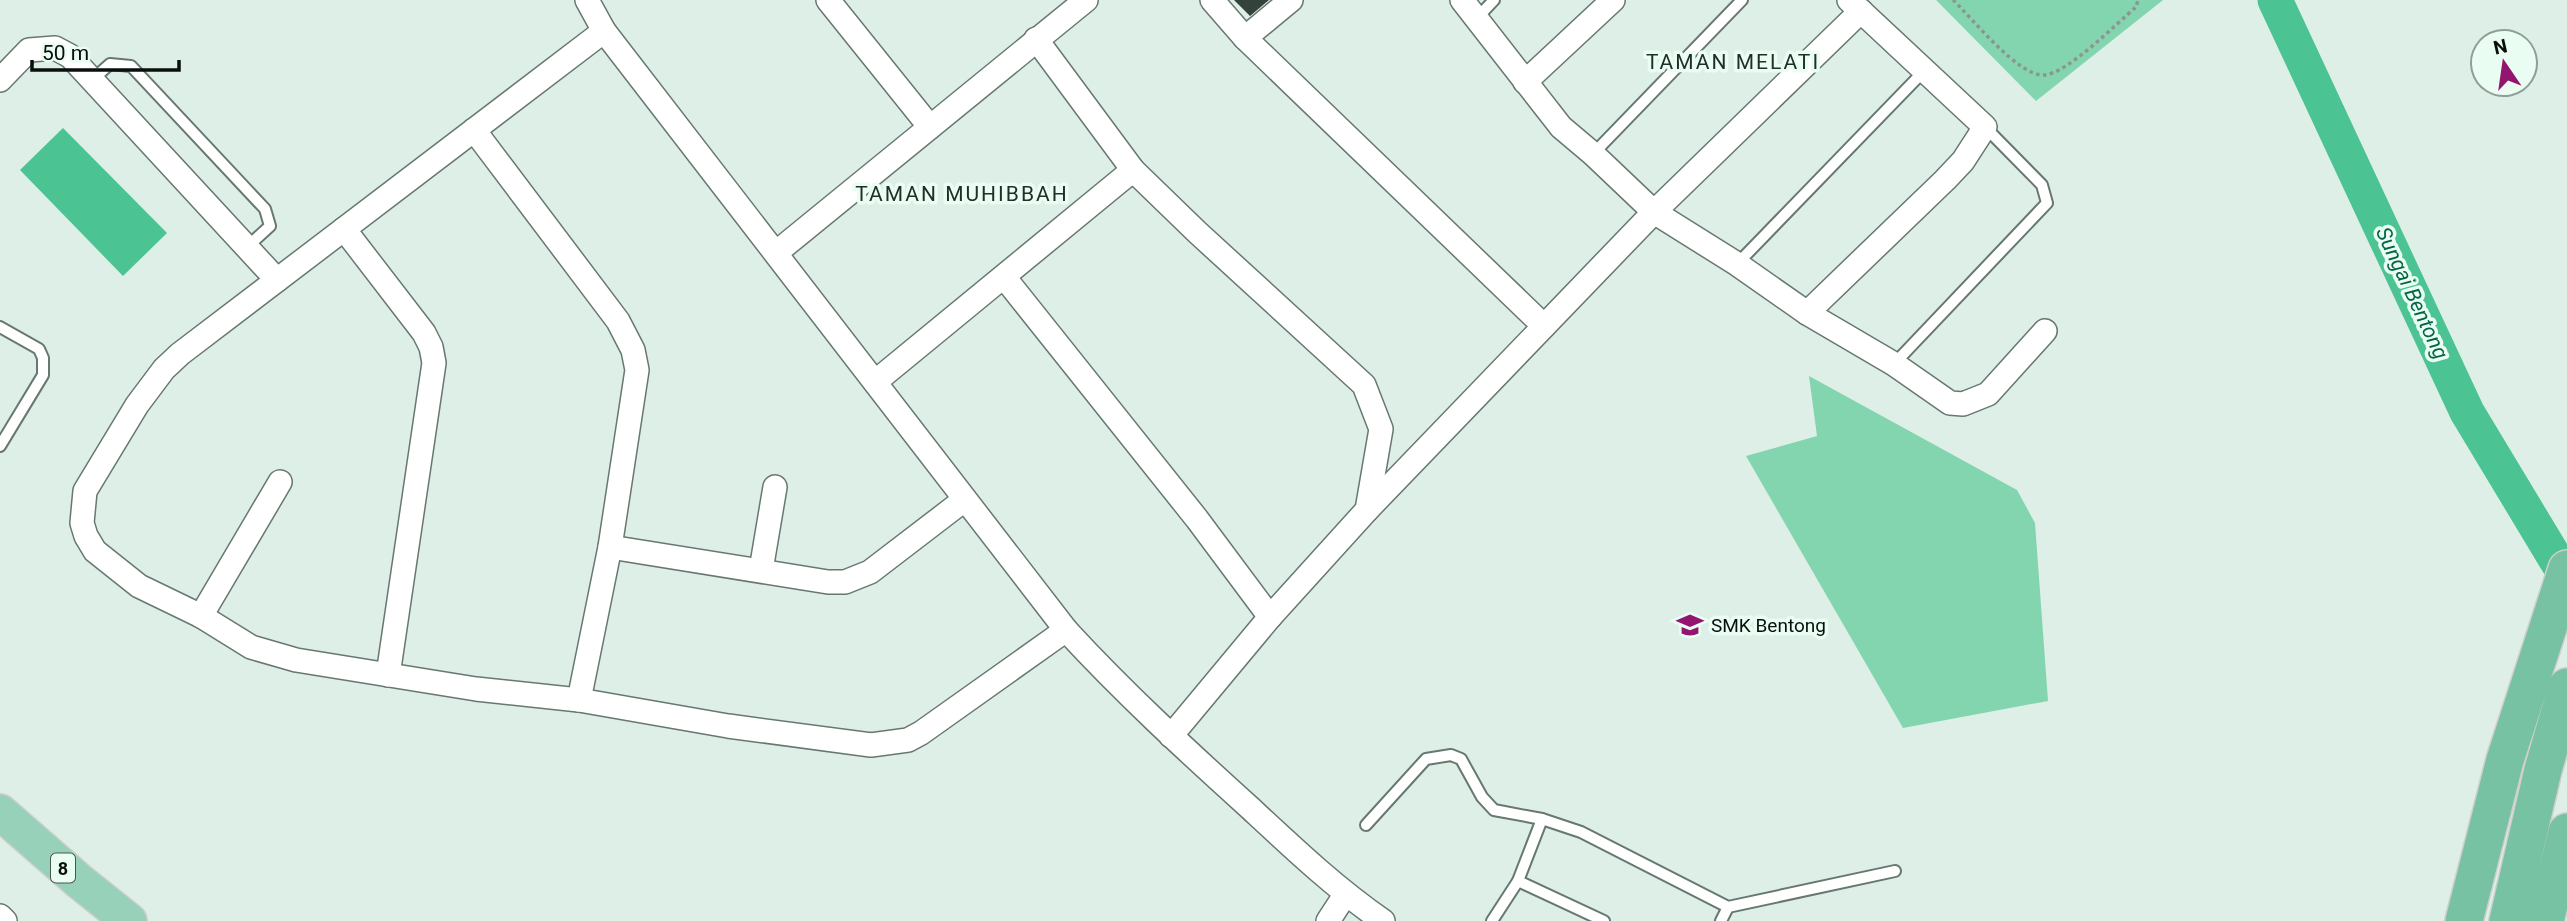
<svg xmlns="http://www.w3.org/2000/svg" width="2567" height="921" font-family="Roboto,sans-serif">
<style>
.green{fill:#83d5af}
.water{fill:#4cc393}
.lines{fill:none;stroke-linecap:round;stroke-linejoin:round}
.river{stroke:#4cc393;stroke-width:35}
.building{fill:#33423b}
.service-casing{stroke:#67786f;stroke-width:14}
.minor-casing{stroke:#67786f;stroke-width:26}
.primary-casing{stroke:#cecfce;stroke-width:38}
.trunk-casing{stroke:#cecfce;stroke-width:40}
.path{stroke:#8a9790;stroke-width:3.5;stroke-dasharray:3.5 3.5;stroke-linecap:butt}
.service{stroke:#fff;stroke-width:10}
.minor{stroke:#fff;stroke-width:23}
.primary{stroke:#98d1b9;stroke-width:35}
.trunk{stroke:#76c2a2;stroke-width:37}
.labels{text-anchor:middle;dominant-baseline:central;stroke-width:7;stroke-linejoin:round;paint-order:stroke}
.shield{fill:#eafdf3;stroke:#4c5651;stroke-width:2}
.shield-label{font-size:18px;font-weight:bold;fill:#090f0c}
.poi-label{font-size:19px;fill:#090f0c;stroke:#eafdf3;text-anchor:start}
.neighbourhood-label{font-size:21px;letter-spacing:2px;fill:#202f28;stroke:#eafdf3}
.water-label{font-size:21px;font-style:italic;fill:#046546;stroke:#eafdf3}
</style>
<rect width="100%" height="100%" fill="#ddefe6"/>
<!-- green -->
<g class="green">
<polygon points="1936,0 2163,0 2036,101"/>
<polygon points="1809,376 2017,490 2035,523 2048,701 1903,728 1746,456 1817,436"/>
</g>
<!-- water -->
<polygon class="water" points="63,128 167,233 123,276 20,170"/>
<g class="lines">
<!-- river -->
<polyline class="river" points="2275,0 2467,412 2567,578"/>
</g>
<!-- building -->
<polygon class="building" points="1234,0 1269,0 1250,16"/>
<g class="lines">
<!-- service casing -->
<g class="service-casing">
<g id="service">
<polyline points="1476,19 1494,0"/>
<polyline points="92,80 110,64 131,66 265,209 270,226 247,247"/>
<polyline points="1593,154 1742,0"/>
<polyline points="1737,264 1924,71"/>
<polyline points="0,327 39,349 43,358 43,375 0,446"/>
<polyline points="1894,364 2047,203 2042,185 1985,127"/>
<polyline points="1366,825 1426,759 1451,755 1461,759 1482,797 1494,810 1542,819 1581,832 1728,907 1895,871"/>
<polyline points="1518,881 1604,921"/>
<polyline points="1492,921 1518,881 1542,819"/>
<polyline points="1721,921 1728,907"/>
</g>
</g>
<!-- minor casing -->
<g class="minor-casing">
<g id="minor">
<path d="M587 0 604 31 1066 630C1124 693 1186 750 1249 807 1292 847 1334 887 1383 921"/>
<polyline points="828,0 930,127"/>
<polyline points="1212,0 1245,38 1544,326"/>
<polyline points="1462,0 1561,127 1593,154 1654,212 1737,264 1807,313 1894,364 1950,403 1963,404 1988,394 2045,331"/>
<polyline points="604,31 180,354 164,369 137,405 85,491 82,523 86,536 95,551 139,586 201,616 251,647 296,660 476,689 579,700 728,726 871,745 908,740 921,733 1066,630"/>
<polyline points="1245,38 1291,0"/>
<polyline points="1036,39 1133,170 1197,232 1364,385 1381,429 1367,510 1270,617 1171,736"/>
<polyline points="0,80 29,50 55,48 70,56 277,280"/>
<polyline points="1525,82 1613,0"/>
<polyline points="474,130 618,321 633,350 637,370 610,547 579,700"/>
<polyline points="344,229 424,333 431,347 434,363 388,675"/>
<polyline points="777,252 1086,0"/>
<polyline points="1004,277 1197,519 1270,617"/>
<polyline points="1807,313 1945,180 1963,161 1985,127 1849,0"/>
<polyline points="875,382 1133,170"/>
<polyline points="1367,510 1654,212 1861,11"/>
<polyline points="610,547 828,582 845,582 870,572 964,500"/>
<polyline points="761,570 775,487"/>
<polyline points="201,616 280,482"/>
<polyline points="0,916 5,921"/>
<polyline points="1328,921 1345,895"/>
</g>
</g>
<!-- primary casing -->
<g class="primary-casing">
<polyline id="primary" points="0,812 79,881 129,921"/>
</g>
<!-- trunk casing -->
<g class="trunk-casing">
<g id="trunk">
<polyline points="2464,921 2505,760 2567,569"/>
<polyline points="2508,921 2543,770 2567,687"/>
<polyline points="2545,921 2567,832"/>
</g>
</g>
<!-- path -->
<path class="path" d="M1953 0C1972 18 2019 77 2044 75 2067 74 2117 23 2136 7L2138 0"/>
<!-- service -->
<use href="#service" class="service"/>
<!-- minor -->
<use href="#minor" class="minor"/>
<!-- primary -->
<use href="#primary" class="primary"/>
<!-- trunk -->
<use href="#trunk" class="trunk"/>
</g>
<!-- icons -->
<defs>
<g id="school-bare" transform="scale(2.1)"><path d="M0-5L7-2L0 1L-7-2ZM-4 1L0 2.5L4 1V4Q0 6-4 4Z" fill="#94156f" stroke="#eafdf3" stroke-width="2.5" paint-order="stroke"/></g>
</defs>
<g fill-rule="evenodd">
<use href="#school-bare" x="1690" y="625"/>
</g>
<g class="labels">
<!-- shield labels -->
<rect class="shield" x="51" y="853.5" width="24" height="29" rx="5"/>
<g class="shield-label">
<text x="63" y="868">8</text>
</g>
<!-- poi labels -->
<g class="poi-label">
<text x="1711" y="625">SMK Bentong</text>
</g>
<!-- neighbourhood labels -->
<g class="neighbourhood-label">
<text x="1733" y="62">TAMAN MELATI</text>
<text x="962" y="194">TAMAN MUHIBBAH</text>
</g>
<!-- water labels -->
<g class="water-label">
<text transform="translate(2412 293) rotate(65)">Sungai Bentong</text>
</g>
</g>
<!-- north arrow -->
<g transform="translate(2504 63) rotate(347)"><circle r="33" fill="#eafdf3" stroke="#909e97" stroke-width="2"/>
<path d="M0-5L12 26L0 18L-12 26Z" fill="#94156f"/>
<text y="-10" font-size="19" font-weight="bold" text-anchor="middle" fill="#090f0c">N</text>
</g>
<!-- scale -->
<path d="M32 60v10h147v-10" fill="none" stroke="#090f0c" stroke-width="3.5"/>
<text x="42" y="60" font-size="21" fill="#090f0c" stroke="#eafdf3" stroke-width="5" paint-order="stroke">50 m</text>
</svg>
